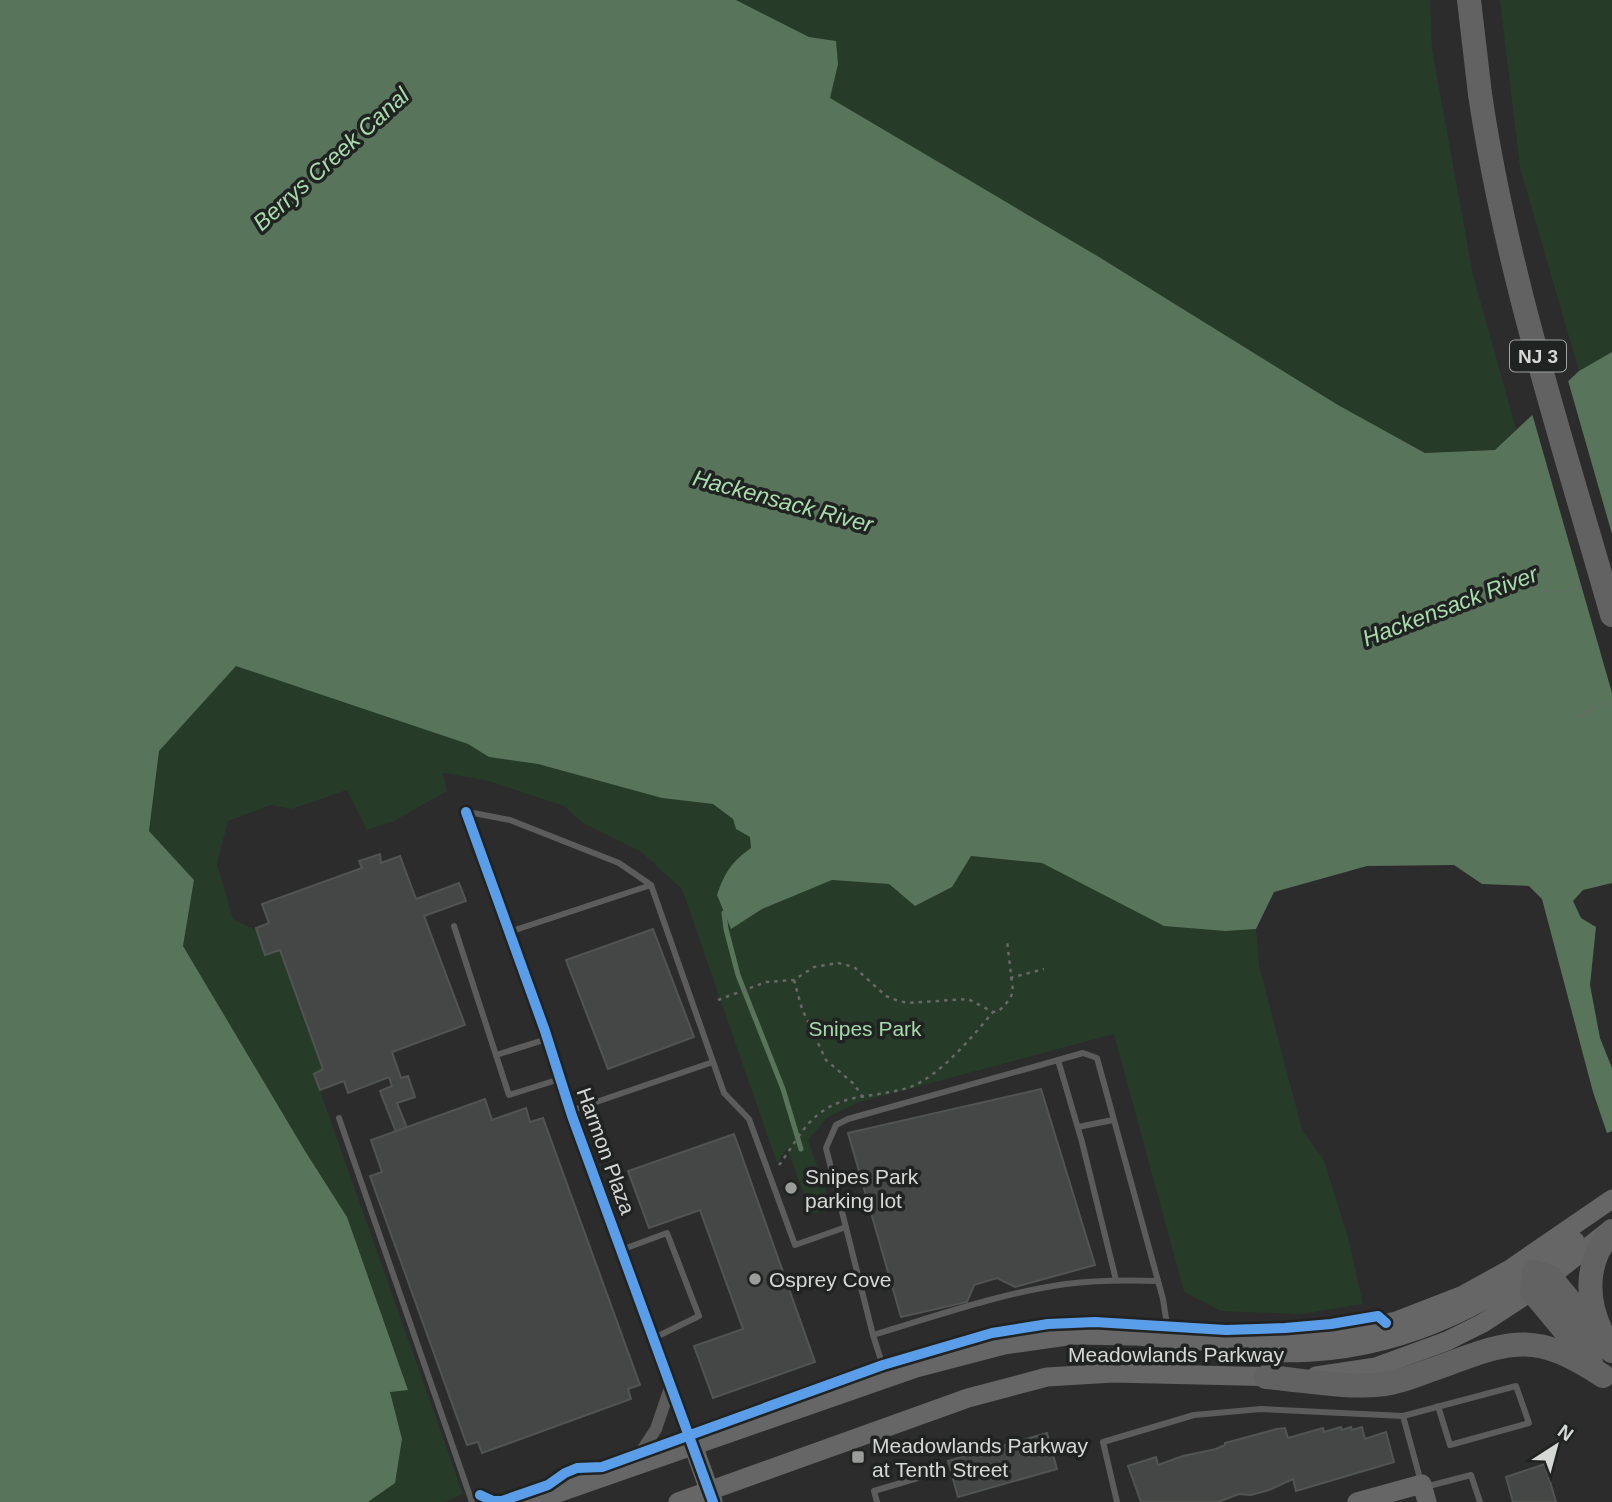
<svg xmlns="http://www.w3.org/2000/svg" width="1612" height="1502" font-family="Helvetica,sans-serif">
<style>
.green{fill:#263c28}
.water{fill:#58755b}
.pier{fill:#2b2c2b}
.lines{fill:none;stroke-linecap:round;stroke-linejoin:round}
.stream{stroke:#58755b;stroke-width:5}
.building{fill:#454746;stroke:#525452;stroke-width:2}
.path{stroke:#676867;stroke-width:2.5;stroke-dasharray:3.5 5;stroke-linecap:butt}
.lane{stroke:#5b5c5b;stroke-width:6}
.street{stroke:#5b5c5b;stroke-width:12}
.secondary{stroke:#666;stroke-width:19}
.highway{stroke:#616261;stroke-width:24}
.highway-bridge{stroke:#616261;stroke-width:24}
.cycleway-casing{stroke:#202321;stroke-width:15}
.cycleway{stroke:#5a9eea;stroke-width:10}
.poi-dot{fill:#9a9c9a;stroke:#202321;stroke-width:2.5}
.labels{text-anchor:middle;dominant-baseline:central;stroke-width:7;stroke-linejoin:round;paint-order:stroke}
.shield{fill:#202321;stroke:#9fa2a0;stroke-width:2}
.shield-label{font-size:19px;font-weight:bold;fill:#d6d8d6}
.park-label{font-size:21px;fill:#a5daaa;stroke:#202321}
.street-label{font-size:21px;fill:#d6d8d6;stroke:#202321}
.poi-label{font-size:21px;fill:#d6d8d6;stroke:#202321;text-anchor:start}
.water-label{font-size:23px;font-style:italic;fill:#a8dcad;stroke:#202321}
</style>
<rect width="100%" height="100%" fill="#2b2c2b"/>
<!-- green -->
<g class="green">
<polygon points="736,0 1430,0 1432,49 1473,275 1516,429 1495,450 1426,453 1338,405 1099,257 829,98 838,64 835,41 809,37"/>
<polygon points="1500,0 1612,0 1612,352 1579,371 1520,168"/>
<polygon points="236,665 468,744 489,757 538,764 662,798 713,804 733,819 736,829 750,837 751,848 739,856 731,928 762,909 832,880 889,884 900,894 952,887 970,856 1042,863 1164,926 1225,931 1256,929 1259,965 1302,1130 1324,1160 1349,1241 1363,1304 1302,1314 1221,1311 1184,1292 1114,1034 860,1102 828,1117 808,1140 833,1211 811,1213 787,1149 777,1163 682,889 640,851 583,823 564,806 485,780 443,773 447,791 394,821 367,830 347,790 292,809 271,805 228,821 217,864 233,919 256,930 265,955 280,950 323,1069 314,1074 463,1494 444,1502 368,1502 395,1482 402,1439 390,1391 408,1389 347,1217 305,1151 183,946 194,880 149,831 159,751"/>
</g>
<!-- water -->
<path class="water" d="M0 0H736L809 37 836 41 838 64 830 98 1099 257 1338 405 1425 453 1495 450 1579 371 1612 352V883L1583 890 1573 901 1581 918 1596 927 1590 985 1600 1038 1612 1068V1131L1607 1133 1593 1092 1542 899 1529 886 1482 884 1454 865 1367 866 1274 892 1256 929 1225 931 1164 926 1042 863 971 856 952 887 915 906 889 884 832 880 762 909 731 929 717 895C724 874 732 861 751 848L750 837 736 829 733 819 713 804 662 798 538 764 489 757 468 744 236 666 159 751 149 831 194 880 183 946 305 1151 347 1217 408 1390 390 1392 402 1439 395 1483 368 1502H0Z"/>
<!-- pier -->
<polygon class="pier" points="1567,377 1612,534 1612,693 1531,410"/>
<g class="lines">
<!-- stream -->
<polyline class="stream" points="724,913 726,929 738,975 783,1089 801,1149"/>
</g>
<!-- building -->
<g class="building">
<polygon points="380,854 381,863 400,856 416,899 459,883 466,901 424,916 465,1025 392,1052 401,1078 408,1076 415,1097 397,1103 407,1128 396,1132 380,1091 392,1086 389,1077 348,1093 344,1081 320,1090 314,1074 323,1069 280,950 265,955 256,928 269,923 262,904 362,868 359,861"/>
<polygon points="653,929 694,1037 608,1069 566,960"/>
<polygon points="1041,1089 1095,1265 1015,1287 997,1278 974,1285 967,1302 901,1317 848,1133"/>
<polygon points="485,1099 492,1120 526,1108 530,1122 543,1118 640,1385 628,1389 631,1399 482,1453 478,1442 467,1445 370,1176 382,1172 371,1140"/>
<polygon points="734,1134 815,1362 713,1398 694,1346 743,1329 700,1210 649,1228 628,1171"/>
<polygon points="1341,1427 1342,1430 1351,1427 1352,1430 1362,1427 1365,1439 1386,1432 1394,1462 1296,1491 1293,1479 1269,1490 1251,1495 1239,1494 1218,1502 1141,1502 1128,1466 1156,1457 1158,1465 1183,1456 1216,1449 1225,1445 1225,1443 1277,1429 1285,1428 1288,1438 1323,1428 1324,1432"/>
<polygon points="1047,1433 1057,1469 958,1497 948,1461"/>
<polygon points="1545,1464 1556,1502 1513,1502 1506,1477"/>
</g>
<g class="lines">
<!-- path -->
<g class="path">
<polyline points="1544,591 1564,591 1582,587"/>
<polyline points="1577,717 1600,704 1612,700"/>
<polyline points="1010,978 1044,969"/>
<polyline points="794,980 802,1009 826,1060 854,1084 862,1096 860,1102"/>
<polyline points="718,1000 766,982 794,980 814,967 838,963 854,967 886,996 896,1000 907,1003 968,999 993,1012 999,1011 1010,999 1013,991 1007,941"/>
<path d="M779 1165C793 1147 804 1123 823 1111 848 1093 882 1097 910 1087 940 1076 973 1036 993 1012"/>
</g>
<!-- lane -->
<g class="lane">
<polyline points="468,812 510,820 619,863 651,885 724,1093 749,1119 795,1245 846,1227"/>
<polyline points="454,926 509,1095 560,1079"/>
<polyline points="509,932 651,885"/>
<polyline points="496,1055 547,1039"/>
<polyline points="1058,1060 1082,1142 1116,1280"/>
<polyline points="570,1111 713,1062"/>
<polyline points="339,1118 472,1502"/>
<polyline points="1078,1127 1113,1120"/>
<polyline points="621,1250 667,1233 699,1316 654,1338"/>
<path d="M873 1335C936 1316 1001 1293 1066 1284 1097 1280 1127 1280 1158 1281"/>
<polyline points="886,1376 873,1335 826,1148 836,1125 848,1119 1083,1053 1097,1058 1163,1299 1169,1337"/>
<polyline points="1403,1416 1421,1482"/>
<polyline points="1425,1487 1471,1475 1480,1502"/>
<polyline points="877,1502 874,1491 921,1477"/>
<polyline points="1117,1502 1103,1442 1194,1415 1261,1409 1403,1416 1516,1386 1529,1423 1450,1445 1438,1406"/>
</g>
<!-- street -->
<g class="street">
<polyline points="466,812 545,1031 572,1116 693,1445"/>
<polyline points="631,1467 656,1429 671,1385"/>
</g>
<!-- secondary -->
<g class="secondary">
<path d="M1256 1346C1273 1355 1294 1353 1313 1352 1413 1346 1496 1300 1575 1241"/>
<polyline points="1316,1376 1376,1367 1447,1341 1483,1323 1532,1291 1607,1232"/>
<polyline points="693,1445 713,1501"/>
<polyline points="532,1502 916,1368 1004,1345 1074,1335 1136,1336 1254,1345 1268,1338 1300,1338 1356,1330 1396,1321 1463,1295 1510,1269 1612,1199"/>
<polyline points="678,1502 968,1398 1047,1377 1113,1373 1279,1377"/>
<polyline points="1357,1502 1422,1484 1427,1502"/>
</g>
<!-- highway -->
<g class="highway">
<polyline points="1469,0 1480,94"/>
<path d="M1601 1331C1585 1297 1586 1259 1612 1231"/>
<polyline points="1591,1362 1532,1291 1534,1272 1550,1277 1612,1351"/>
<path d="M1266 1377C1304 1380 1346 1389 1385 1384 1400 1382 1417 1375 1431 1370 1507 1343 1530 1327 1603 1376"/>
</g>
<!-- highway-bridge -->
<path class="highway-bridge" d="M1480 94C1506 271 1563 443 1612 615"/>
<!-- cycleway casing -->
<g class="cycleway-casing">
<g id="cycleway">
<polyline points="466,812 545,1031 572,1116 713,1502"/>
<polyline points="480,1495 493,1501 502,1501 548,1485 565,1473 577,1468 602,1467 883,1365 992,1333 1048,1324 1095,1322 1226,1330 1285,1328 1331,1324 1378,1316 1386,1323"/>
</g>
</g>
<!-- cycleway -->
<use href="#cycleway" class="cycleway"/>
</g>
<!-- markers -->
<g class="poi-dot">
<circle cx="791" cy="1188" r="7"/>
<circle cx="755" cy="1279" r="7"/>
<rect x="851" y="1450" width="14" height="14" rx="3.5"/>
</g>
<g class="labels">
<!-- shield labels -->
<rect class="shield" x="1510" y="340.5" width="56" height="31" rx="5"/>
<g class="shield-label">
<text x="1538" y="356">NJ 3</text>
</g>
<!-- park labels -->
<g class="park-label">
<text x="865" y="1028">Snipes Park</text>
</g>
<!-- street labels -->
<g class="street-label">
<text transform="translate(606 1151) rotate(70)">Harmon Plaza</text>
<text x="1176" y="1354">Meadowlands Parkway</text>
</g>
<!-- poi labels -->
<g class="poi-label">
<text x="805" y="1176">Snipes Park<tspan x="805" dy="24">parking lot</tspan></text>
<text x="769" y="1279">Osprey Cove</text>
<text x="872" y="1445">Meadowlands Parkway<tspan x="872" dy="24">at Tenth Street</tspan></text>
</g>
<!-- water labels -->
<g class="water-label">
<text transform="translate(331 159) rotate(-42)">Berrys Creek Canal</text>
<text transform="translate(783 501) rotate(15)">Hackensack River</text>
<text transform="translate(1450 606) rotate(-21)">Hackensack River</text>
</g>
</g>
<!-- north arrow -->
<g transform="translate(1556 1446) rotate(36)" stroke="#202321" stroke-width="5" paint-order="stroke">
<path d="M0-5L12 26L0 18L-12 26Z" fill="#d6d8d6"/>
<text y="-10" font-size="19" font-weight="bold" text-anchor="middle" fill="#d6d8d6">N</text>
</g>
</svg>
